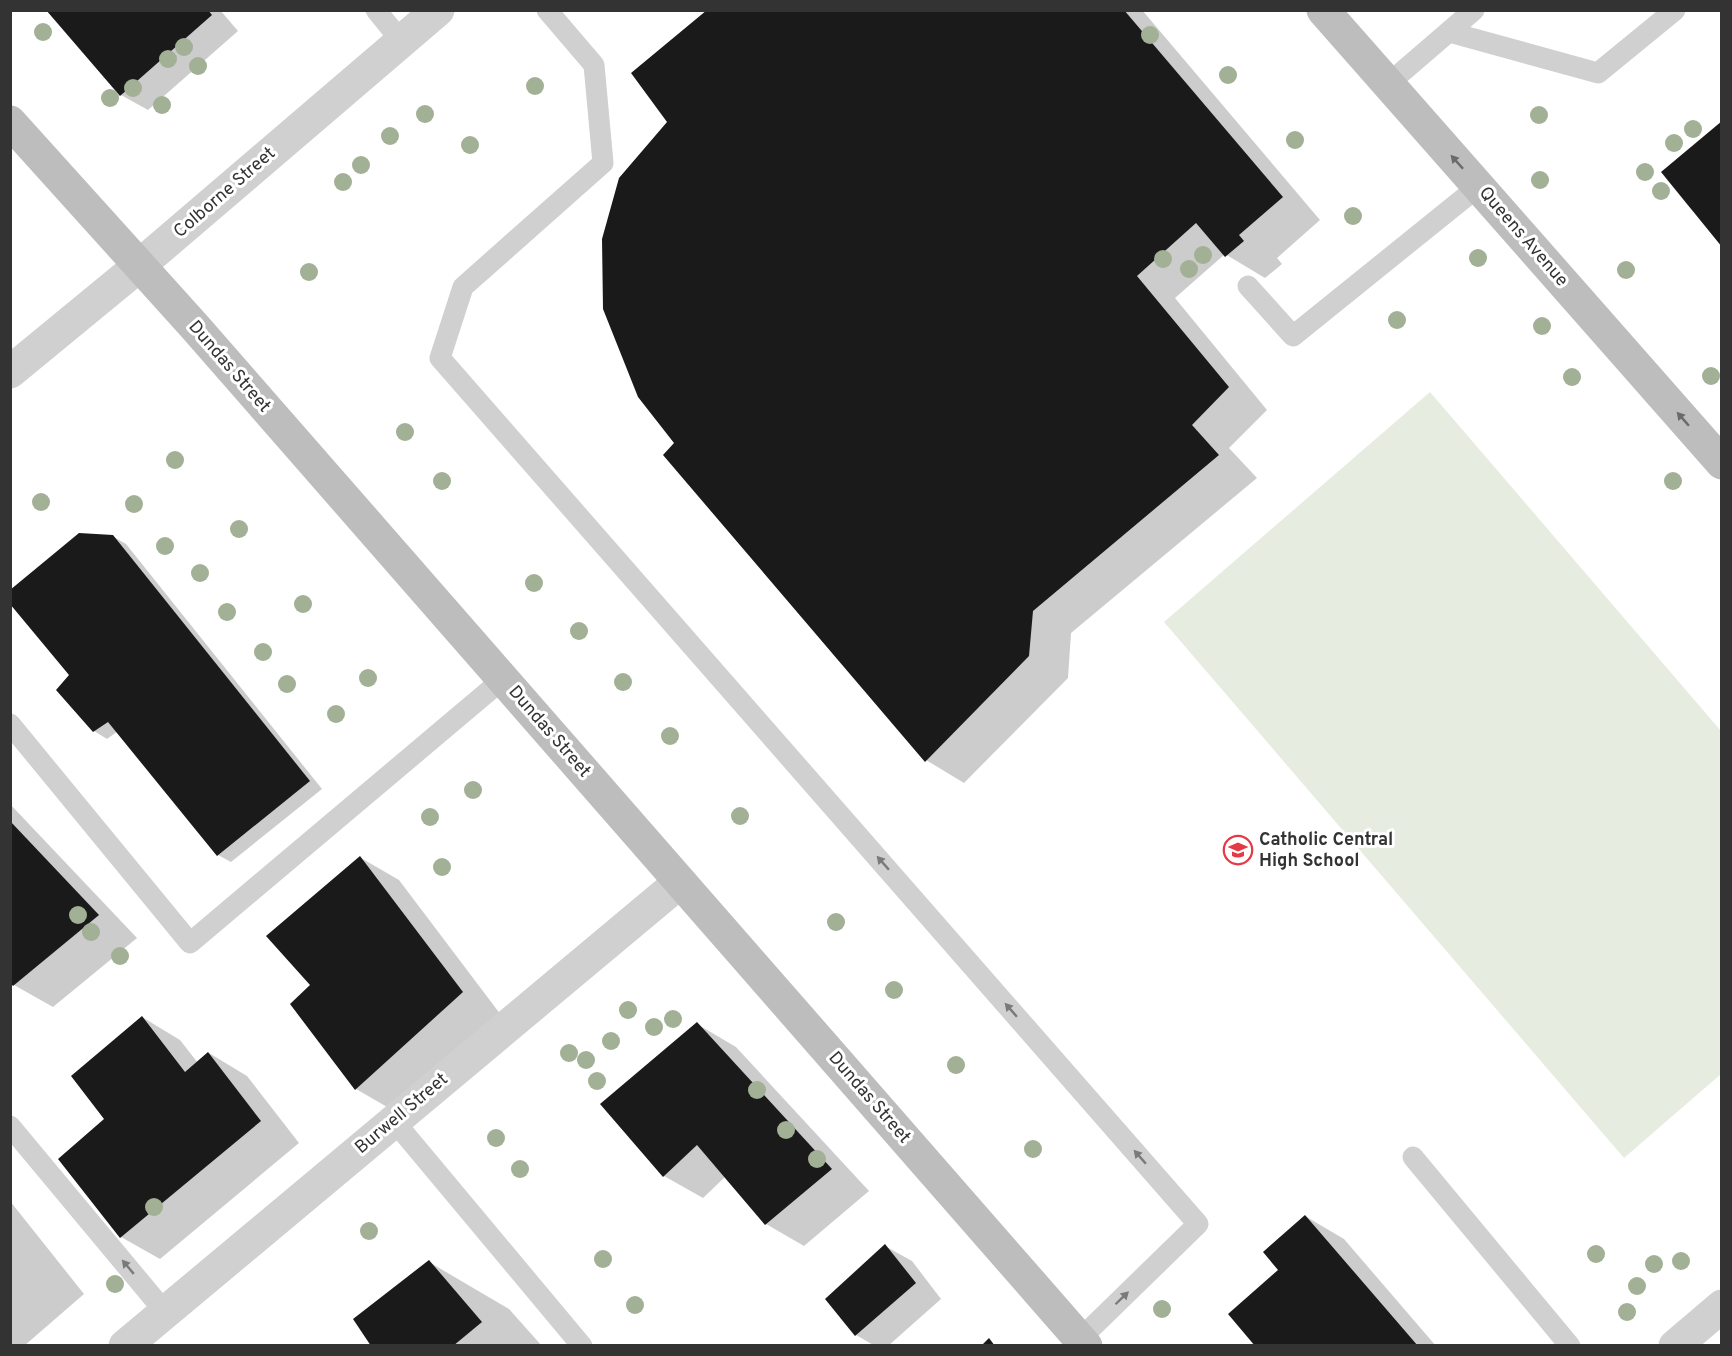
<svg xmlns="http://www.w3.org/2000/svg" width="1732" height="1356" font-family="Overpass,sans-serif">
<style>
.green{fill:#e6ecdf}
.shadow{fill:#0003}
.building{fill:#1a1a1a}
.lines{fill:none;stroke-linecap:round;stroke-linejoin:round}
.service{stroke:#d0d0d0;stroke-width:21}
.minor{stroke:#d0d0d0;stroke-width:33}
.tertiary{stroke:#d0d0d0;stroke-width:33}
.secondary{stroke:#bdbdbd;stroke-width:33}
.tree{fill:#a2b095}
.oneway{fill:#6a6a6a}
.oneway2{fill:#7a7a7a}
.labels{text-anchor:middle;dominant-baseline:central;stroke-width:6;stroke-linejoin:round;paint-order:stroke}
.street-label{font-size:18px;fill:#333;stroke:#fff}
.poi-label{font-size:18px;font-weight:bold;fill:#333;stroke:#fff;text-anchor:start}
</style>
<rect width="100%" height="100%" fill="#fff"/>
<!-- green -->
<polygon class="green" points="1430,392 1721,731 1721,1074 1624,1158 1164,622"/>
<!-- shadow -->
<g class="shadow">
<polygon points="48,10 220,10 238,31 148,110 121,95"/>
<polygon points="709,10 1142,10 1320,220 1277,258 1282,264 1265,278 1225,254 1175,298 1267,410 1229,448 1257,478 1071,633 1068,678 964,783 926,760 676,443 669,122"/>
<polygon points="112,536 126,544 322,789 231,862 218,855 118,731 107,739 94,731 71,675"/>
<polygon points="10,804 137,938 53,1007 14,985 10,981"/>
<polygon points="361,858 399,880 501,1015 394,1111 356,1089 312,985"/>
<polygon points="142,1017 180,1040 198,1063 209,1053 247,1076 299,1143 160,1259 121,1237 60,1159 106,1120"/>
<polygon points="697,1024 736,1047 869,1191 804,1246 766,1224 725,1177 703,1198 664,1176 602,1104"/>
<polygon points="10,1201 84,1294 24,1346 10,1346"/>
<polygon points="1305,1216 1344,1239 1436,1346 1257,1346 1280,1270"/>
<polygon points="885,1246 912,1261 941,1299 888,1346 875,1346 856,1335"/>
<polygon points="429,1262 509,1309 542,1346 373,1346"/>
</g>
<!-- building -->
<g class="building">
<polygon points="46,10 208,10 212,15 120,96"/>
<polygon points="707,10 1124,10 1283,197 1239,235 1244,241 1225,257 1196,223 1137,276 1229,387 1192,425 1219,455 1033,611 1029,656 925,762 663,455 674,443 638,397 603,309 602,239 619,178 667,122 631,73"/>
<polygon points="1722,121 1722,247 1661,172"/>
<polygon points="79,533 113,535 310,781 217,856 108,722 93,732 56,690 69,675 10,604 10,590"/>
<polygon points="10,821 99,915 13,986 10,983"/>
<polygon points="360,856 463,992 355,1090 290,1004 310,985 266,936"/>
<polygon points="142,1016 185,1072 208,1052 261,1121 120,1238 58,1159 104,1119 71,1076"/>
<polygon points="697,1022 832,1169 765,1225 697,1145 663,1177 600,1104"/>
<polygon points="1305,1215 1418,1346 1255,1346 1228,1314 1278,1270 1263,1252"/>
<polygon points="885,1244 916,1283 855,1336 825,1299"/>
<polygon points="429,1260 482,1322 453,1346 371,1346 353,1319"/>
<polygon points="989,1338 995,1346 981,1346"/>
</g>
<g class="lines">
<!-- service -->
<g class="service">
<polyline points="376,10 402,42"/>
<polyline points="547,10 594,65 603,163 463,287 440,358 1198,1224 1080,1339"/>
<polyline points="1449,32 1598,73 1675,10"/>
<polyline points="1388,84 1474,10"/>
<polyline points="1248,286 1293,336 1479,186"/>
<polyline points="10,724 190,943 503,679"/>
<polyline points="394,1121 582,1346"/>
<polyline points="10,1126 165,1312"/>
<polyline points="1413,1157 1570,1346"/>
</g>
<!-- minor -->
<g class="minor">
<polyline points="125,1346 680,882"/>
<polyline points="1675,1346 1722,1306"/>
</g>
<!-- tertiary -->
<polyline class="tertiary" points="10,372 140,265 438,10"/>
<!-- secondary -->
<g class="secondary">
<polyline points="1323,10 1722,463"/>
<polyline points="10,122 195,327 1086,1346"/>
</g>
</g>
<!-- trees -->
<g class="tree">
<circle cx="43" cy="32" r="9"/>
<circle cx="1150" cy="35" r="9"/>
<circle cx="184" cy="47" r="9"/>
<circle cx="168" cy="59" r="9"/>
<circle cx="198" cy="66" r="9"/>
<circle cx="1228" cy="75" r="9"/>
<circle cx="535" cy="86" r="9"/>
<circle cx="133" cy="88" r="9"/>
<circle cx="110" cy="98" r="9"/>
<circle cx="162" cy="105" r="9"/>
<circle cx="425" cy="114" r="9"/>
<circle cx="1539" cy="115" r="9"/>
<circle cx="1693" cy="129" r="9"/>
<circle cx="390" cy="136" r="9"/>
<circle cx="1295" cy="140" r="9"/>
<circle cx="1674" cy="143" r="9"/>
<circle cx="470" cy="145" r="9"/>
<circle cx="361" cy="165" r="9"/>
<circle cx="1645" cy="172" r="9"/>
<circle cx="1540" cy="180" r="9"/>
<circle cx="343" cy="182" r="9"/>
<circle cx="1661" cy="191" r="9"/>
<circle cx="1353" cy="216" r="9"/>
<circle cx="1203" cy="255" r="9"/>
<circle cx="1478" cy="258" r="9"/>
<circle cx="1163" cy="259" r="9"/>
<circle cx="1189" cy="269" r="9"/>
<circle cx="1626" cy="270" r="9"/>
<circle cx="309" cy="272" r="9"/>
<circle cx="1397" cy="320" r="9"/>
<circle cx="1542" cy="326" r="9"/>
<circle cx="1711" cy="376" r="9"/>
<circle cx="1572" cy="377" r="9"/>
<circle cx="405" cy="432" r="9"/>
<circle cx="175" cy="460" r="9"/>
<circle cx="442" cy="481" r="9"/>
<circle cx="1673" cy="481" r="9"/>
<circle cx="41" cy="502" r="9"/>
<circle cx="134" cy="504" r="9"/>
<circle cx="239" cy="529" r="9"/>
<circle cx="165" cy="546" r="9"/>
<circle cx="200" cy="573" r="9"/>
<circle cx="534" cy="583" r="9"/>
<circle cx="303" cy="604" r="9"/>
<circle cx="227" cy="612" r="9"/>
<circle cx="579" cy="631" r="9"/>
<circle cx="263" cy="652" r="9"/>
<circle cx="368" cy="678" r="9"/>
<circle cx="623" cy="682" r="9"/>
<circle cx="287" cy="684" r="9"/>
<circle cx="336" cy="714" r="9"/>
<circle cx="670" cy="736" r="9"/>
<circle cx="473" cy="790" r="9"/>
<circle cx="740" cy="816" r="9"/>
<circle cx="430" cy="817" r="9"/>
<circle cx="442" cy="867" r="9"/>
<circle cx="78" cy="915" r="9"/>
<circle cx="836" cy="922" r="9"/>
<circle cx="91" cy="932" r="9"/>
<circle cx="120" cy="956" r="9"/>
<circle cx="894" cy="990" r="9"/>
<circle cx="628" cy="1010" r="9"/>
<circle cx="673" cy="1019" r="9"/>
<circle cx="654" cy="1027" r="9"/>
<circle cx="611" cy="1041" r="9"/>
<circle cx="569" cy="1053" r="9"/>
<circle cx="586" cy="1060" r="9"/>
<circle cx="956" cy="1065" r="9"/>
<circle cx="597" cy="1081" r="9"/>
<circle cx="757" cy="1090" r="9"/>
<circle cx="786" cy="1130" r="9"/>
<circle cx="496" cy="1138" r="9"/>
<circle cx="1033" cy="1149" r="9"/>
<circle cx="817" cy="1159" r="9"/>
<circle cx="520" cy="1169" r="9"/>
<circle cx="154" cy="1207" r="9"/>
<circle cx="369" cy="1231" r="9"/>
<circle cx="1596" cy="1254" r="9"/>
<circle cx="603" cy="1259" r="9"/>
<circle cx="1681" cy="1261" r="9"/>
<circle cx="1654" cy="1264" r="9"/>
<circle cx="115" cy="1284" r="9"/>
<circle cx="1637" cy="1286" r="9"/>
<circle cx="635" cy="1305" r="9"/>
<circle cx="1162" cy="1309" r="9"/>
<circle cx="1627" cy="1312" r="9"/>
</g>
<!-- one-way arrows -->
<defs><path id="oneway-solid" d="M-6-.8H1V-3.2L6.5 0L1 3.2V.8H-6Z" transform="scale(1.5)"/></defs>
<g class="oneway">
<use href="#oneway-solid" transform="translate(1457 162) rotate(-132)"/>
<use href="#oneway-solid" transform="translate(1683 419) rotate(-131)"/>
</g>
<g class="oneway2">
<use href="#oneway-solid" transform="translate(883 863) rotate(-131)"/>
<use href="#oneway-solid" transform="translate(1011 1010) rotate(-131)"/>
<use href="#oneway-solid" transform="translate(1140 1157) rotate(-131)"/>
<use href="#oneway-solid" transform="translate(128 1267) rotate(-130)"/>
<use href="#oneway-solid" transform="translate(1122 1298) rotate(-44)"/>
</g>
<!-- icons -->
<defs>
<g id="school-ring" transform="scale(1.5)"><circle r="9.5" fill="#fff" stroke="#e63946" stroke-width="1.5"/><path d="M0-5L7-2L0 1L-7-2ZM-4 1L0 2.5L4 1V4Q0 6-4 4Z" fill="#e63946"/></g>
</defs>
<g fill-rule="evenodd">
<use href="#school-ring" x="1238" y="850"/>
</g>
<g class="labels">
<!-- street labels -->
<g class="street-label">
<text transform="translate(225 193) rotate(-41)">Colborne Street</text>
<text transform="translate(1523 237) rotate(49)">Queens Avenue</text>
<text transform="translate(229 367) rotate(49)">Dundas Street</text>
<text transform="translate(549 732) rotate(49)">Dundas Street</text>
<text transform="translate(869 1098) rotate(49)">Dundas Street</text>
<text transform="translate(402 1114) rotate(-40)">Burwell Street</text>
</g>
<!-- poi labels -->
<g class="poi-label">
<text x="1259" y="840">Catholic Central<tspan x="1259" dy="21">High School</tspan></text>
</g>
</g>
<!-- border -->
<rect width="1732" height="1356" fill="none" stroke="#333333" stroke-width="24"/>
</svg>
